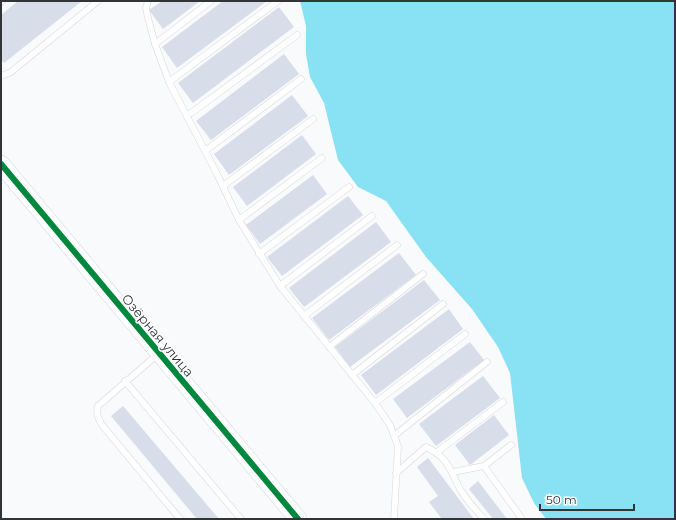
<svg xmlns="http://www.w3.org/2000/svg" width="676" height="520" font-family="Montserrat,sans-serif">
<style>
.water{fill:#89e2f4}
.building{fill:#d8ddea}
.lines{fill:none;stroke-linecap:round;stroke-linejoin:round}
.lane-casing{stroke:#d5d7da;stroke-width:7}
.secondary-casing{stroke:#d5d7da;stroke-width:18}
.lane{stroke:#fefeff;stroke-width:6}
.secondary{stroke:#fefeff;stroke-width:17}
.cycleway-casing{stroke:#fff;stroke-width:8}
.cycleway{stroke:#00873e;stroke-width:6}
.labels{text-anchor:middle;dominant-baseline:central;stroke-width:3;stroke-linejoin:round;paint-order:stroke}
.street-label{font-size:13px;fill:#323538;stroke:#fff}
</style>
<rect width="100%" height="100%" fill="#f8fafc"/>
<!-- water -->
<polygon class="water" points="300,1 675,1 675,519 546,519 534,503 522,478 510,373 498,347 472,309 426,257 386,201 358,187 338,160 324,103 310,77 306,54 306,26"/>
<!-- building -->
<g class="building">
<polygon points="18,1 82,1 4,63 1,59 1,15"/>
<polygon points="162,1 200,1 163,29 149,10"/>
<polygon points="223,1 267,1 177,68 162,47"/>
<polygon points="279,7 294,27 193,103 178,83"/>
<polygon points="284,54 299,74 211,140 196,121"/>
<polygon points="292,95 308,116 229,175 214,154"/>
<polygon points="302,135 316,154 247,206 233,187"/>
<polygon points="313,175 327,194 260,244 246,225"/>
<polygon points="348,196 363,215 282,276 267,257"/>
<polygon points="376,222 391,242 304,307 289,288"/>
<polygon points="399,253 416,275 329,340 312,318"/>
<polygon points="424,280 440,300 350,367 335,347"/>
<polygon points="449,309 463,329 376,395 361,375"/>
<polygon points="470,342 484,360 407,418 393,399"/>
<polygon points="483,376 500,398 436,446 419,424"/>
<polygon points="123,406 219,519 197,519 111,416"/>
<polygon points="494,415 509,435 470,465 455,445"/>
<polygon points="428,458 474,519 442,519 429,502 438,496 417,467"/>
<polygon points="478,481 507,519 493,519 469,489"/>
</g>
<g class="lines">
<!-- lane casing -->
<g class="lane-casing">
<g id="lane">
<polyline points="148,1 146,8 148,18 155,44 169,82 216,172 239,220 280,286 375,403 390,425 398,446 394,519"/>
<polyline points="1,2 2,1"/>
<polyline points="155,44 211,1"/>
<polyline points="1,76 11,72 98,1"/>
<polyline points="169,82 278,1"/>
<polyline points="187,116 297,35"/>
<polyline points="205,151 301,79"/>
<polyline points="223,186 313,119"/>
<polyline points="239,220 322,158"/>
<polyline points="259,254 349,187"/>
<polyline points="280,286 372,216"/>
<polyline points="304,316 397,245"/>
<polyline points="329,347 423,274"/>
<path d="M158 354 98 406C96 414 98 418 102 425L180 519"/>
<polyline points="352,375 443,304"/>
<polyline points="125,381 241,519"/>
<polyline points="375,403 465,334"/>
<polyline points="395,435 487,362"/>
<polyline points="437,452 503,402"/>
<polyline points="484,466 522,519"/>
<polyline points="453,472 484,466 511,445"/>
<path d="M396 473 426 447C448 457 450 470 460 489 466 500 476 510 484 519"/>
</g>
</g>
<!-- secondary casing -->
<g class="secondary-casing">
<polyline id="secondary" points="1,164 298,519"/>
</g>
<!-- lane -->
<use href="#lane" class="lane"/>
<!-- secondary -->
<use href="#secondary" class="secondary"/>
<!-- cycleway casing -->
<g class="cycleway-casing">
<polyline id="cycleway" points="1,164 298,519"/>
</g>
<!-- cycleway -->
<use href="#cycleway" class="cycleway"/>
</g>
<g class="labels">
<!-- street labels -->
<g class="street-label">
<text transform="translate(158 335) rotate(50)">Озёрная улица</text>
</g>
</g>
<!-- border -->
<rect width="676" height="520" fill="none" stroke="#323538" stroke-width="4"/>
<!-- scale -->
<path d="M540 504v6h94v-6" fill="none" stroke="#323538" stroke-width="2"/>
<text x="546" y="504" font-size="12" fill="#323538" stroke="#ffffff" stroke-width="3" paint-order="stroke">50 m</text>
</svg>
